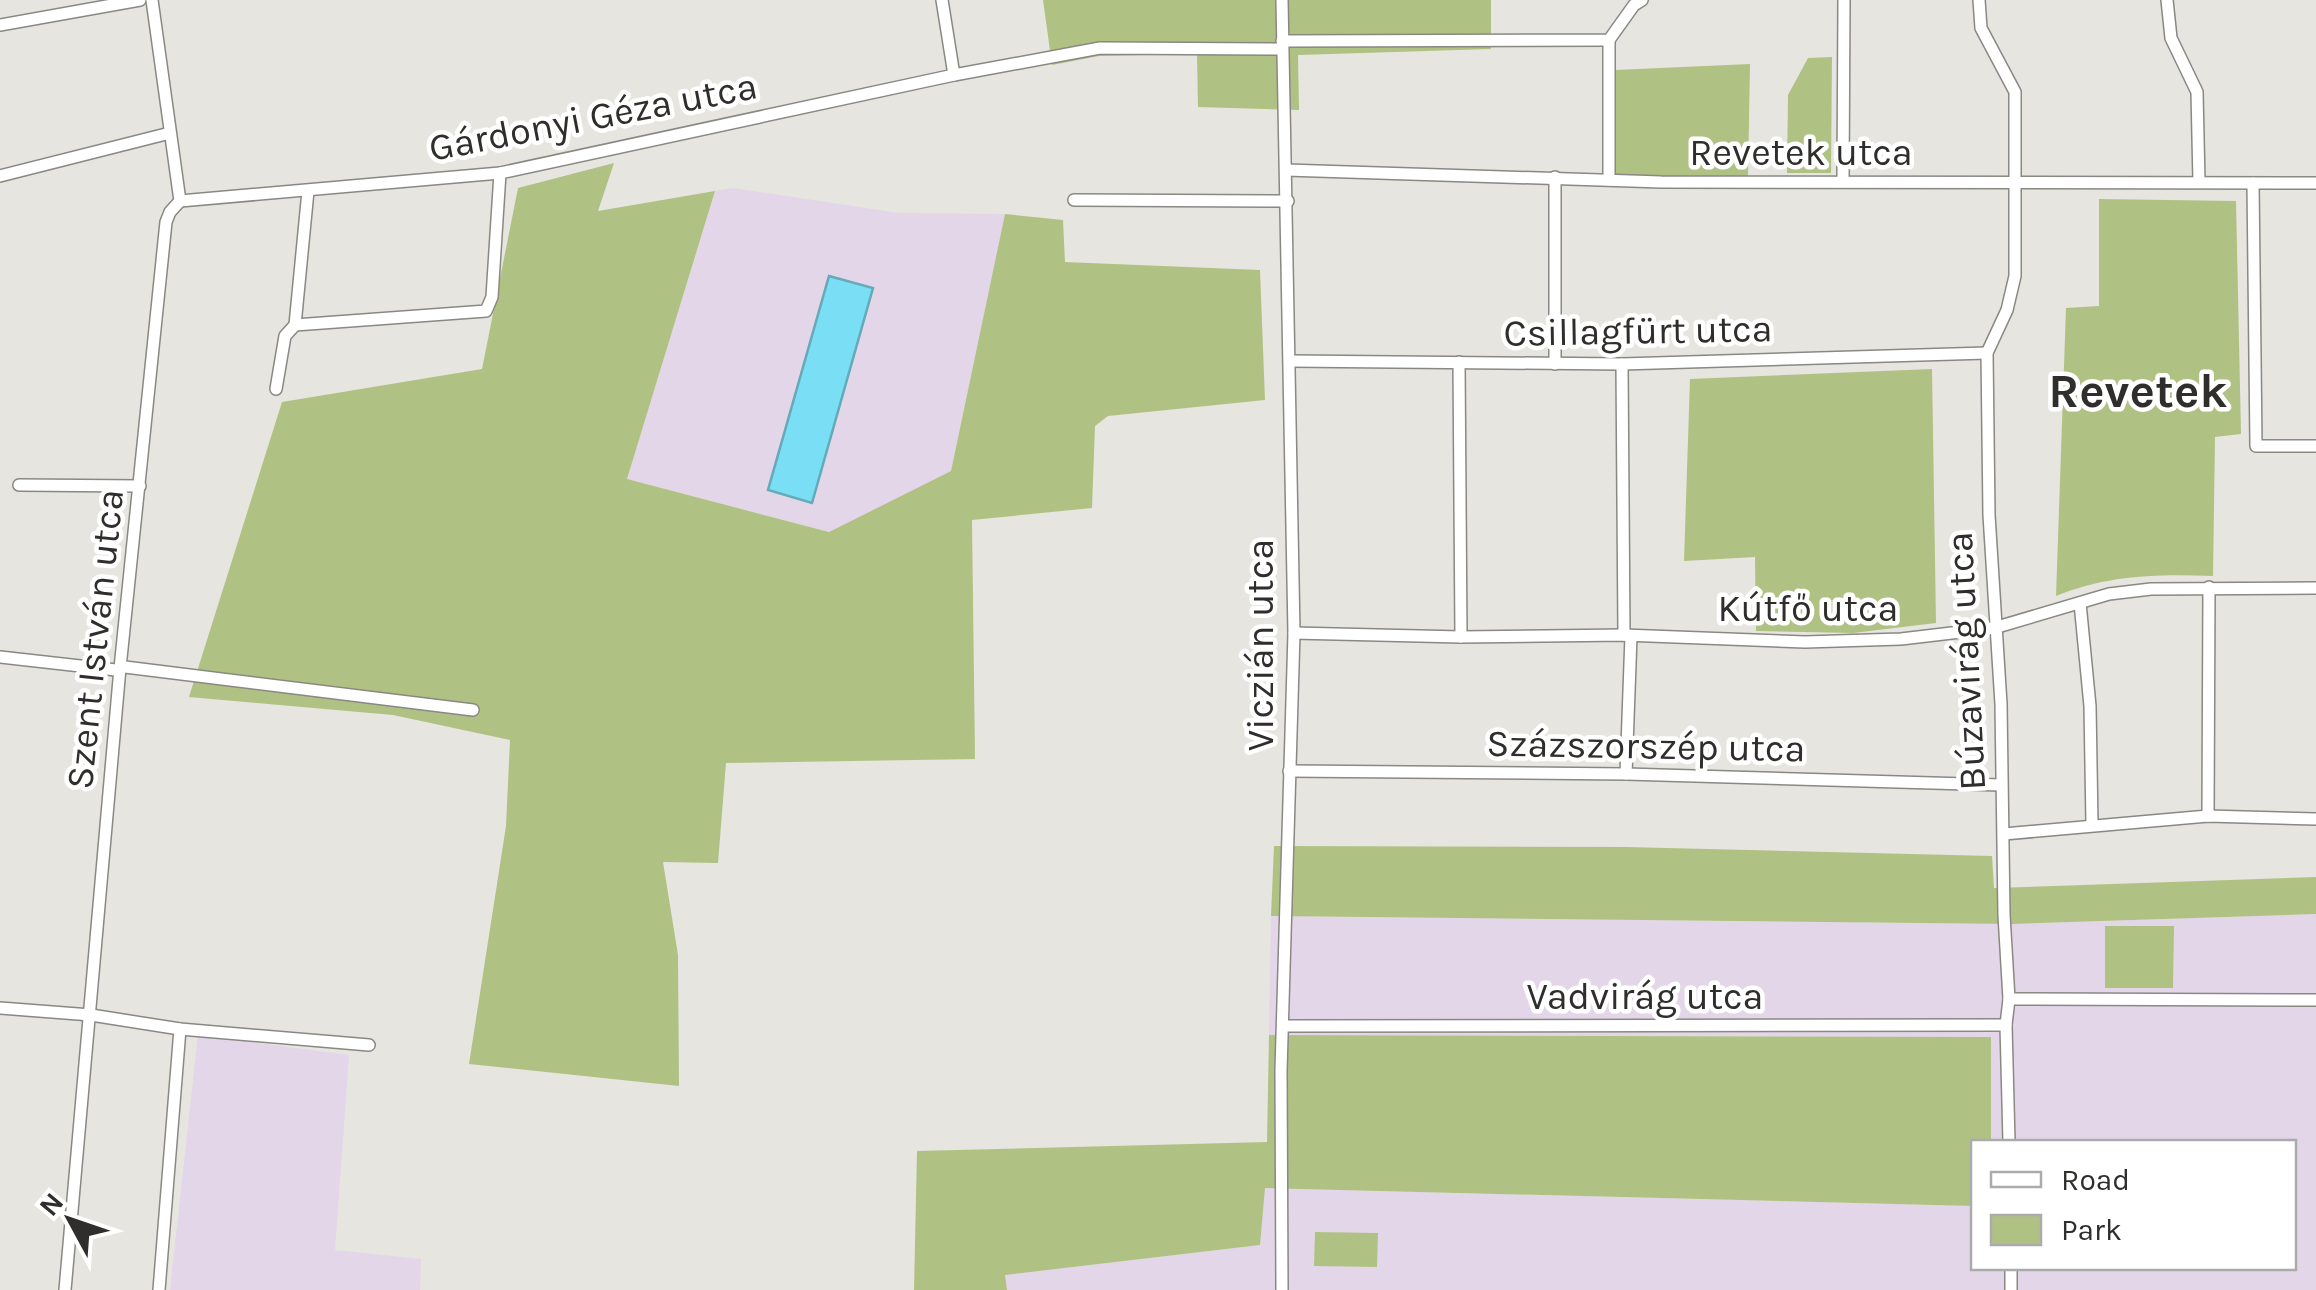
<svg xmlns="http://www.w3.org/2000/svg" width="2316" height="1290" font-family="Karla,sans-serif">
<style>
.industrial{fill:#e3d6e9}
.green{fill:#b0c283}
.water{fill:#7adff4;stroke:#64aab8;stroke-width:2.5}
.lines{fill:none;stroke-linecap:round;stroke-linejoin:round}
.minor-casing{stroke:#898883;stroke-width:14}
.minor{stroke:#fff;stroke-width:11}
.labels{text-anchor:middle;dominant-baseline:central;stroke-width:9;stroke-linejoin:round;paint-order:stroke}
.street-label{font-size:38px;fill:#2f2e2c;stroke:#fff}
.district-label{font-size:48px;font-weight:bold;fill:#2f2e2c;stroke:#fff}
</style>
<rect width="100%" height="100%" fill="#e6e5e0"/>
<!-- industrial -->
<g class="industrial">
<polygon points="733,188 899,213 1005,214 951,471 829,532 627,479 715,191"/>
<polygon points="2316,914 2316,1290 1007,1290 1005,1275 1260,1245 1264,1188 1973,1206 1974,1268 2294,1268 2294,1142 1991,1142 1990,1037 1269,1035 1271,916 2013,924"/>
<polygon points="198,1035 349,1055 335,1250 421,1259 420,1290 170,1290"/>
</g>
<!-- green -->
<g class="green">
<polygon points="1043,0 1491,0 1491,49 1298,55 1299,110 1198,107 1197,54 1099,56 1052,65"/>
<polygon points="1832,57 1831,173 1787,173 1788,95 1808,58"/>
<polygon points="1750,64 1748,176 1664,179 1613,175 1615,70"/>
<polygon points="614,163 598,211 715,191 627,479 829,532 951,471 1005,214 1063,220 1065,262 1260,270 1265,400 1108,416 1095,426 1092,508 972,520 975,759 726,763 718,863 663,862 678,955 679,1086 469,1064 506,826 510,740 393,715 189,697 282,402 482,369 518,188"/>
<path d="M2099 199 2236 201 2241 434 2215 437 2213 576C2157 574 2108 575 2056 596L2066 308 2099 306Z"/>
<polygon points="1932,369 1936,623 1853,633 1756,631 1755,557 1684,561 1690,379"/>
<polygon points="1274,846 1626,847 1992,856 1994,888 2316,877 2316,914 2013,924 1271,916"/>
<polygon points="2105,926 2174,926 2173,988 2105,988"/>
<polygon points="1269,1035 1991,1037 1991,1142 1974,1142 1973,1206 1265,1188 1260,1245 1005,1275 1007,1290 914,1290 917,1151 1267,1142"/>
<polygon points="1315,1232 1378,1233 1377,1267 1314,1266"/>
</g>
<!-- water -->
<polygon class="water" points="829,276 873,288 812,503 768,490"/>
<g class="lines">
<!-- minor casing -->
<g class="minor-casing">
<g id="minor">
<polyline points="152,0 180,201"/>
<polyline points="942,0 954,75"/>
<polyline points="1979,0 1981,28 2015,92 2015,276 2007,310 1987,353 1989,515 2001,704 2004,915 2009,999 2006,1025 2009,1142"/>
<polyline points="2167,0 2171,38 2197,92 2199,182"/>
<polyline points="0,25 140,0"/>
<polyline points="1282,41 1609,40 1634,5 1642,0"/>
<polyline points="1286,170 1661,182 2316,183"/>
<polyline points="0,176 170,133"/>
<polyline points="1609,180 1609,40"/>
<polyline points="1843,181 1844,0"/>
<polyline points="2253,183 2256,446 2316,446"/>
<polyline points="308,191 295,325 486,311 492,297 500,173"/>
<polyline points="1074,200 1288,201"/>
<polyline points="180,201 500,173 954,75 1100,48 1282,49"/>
<polyline points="1290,361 1622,364 1987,353"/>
<polyline points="1459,362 1461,637"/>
<polyline points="1555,364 1555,177"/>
<polyline points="1622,364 1624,635"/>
<polyline points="276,389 285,336 295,325"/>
<polyline points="19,485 140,486"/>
<polyline points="2080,603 2090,706 2092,824"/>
<polyline points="1294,633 1461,637 1624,635 1805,642 1901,639 1994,628 2109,594 2151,589 2316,588"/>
<polyline points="0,657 116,670 125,667 473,710"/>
<polyline points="1289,771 1626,774 2001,785"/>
<polyline points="1626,774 1631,636"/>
<polyline points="2208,816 2209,587"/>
<polyline points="2004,834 2208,816 2316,819"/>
<polyline points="2009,999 2316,1000"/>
<polyline points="0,1008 91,1015 180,1029 369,1045"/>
<polyline points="1283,1026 2006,1025"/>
<polyline points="2011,1268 2011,1290"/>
<polyline points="65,1290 120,668 166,222 170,212 180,201"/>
<polyline points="159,1290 180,1029"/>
<polyline points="1282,1290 1281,1070 1294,633 1282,0"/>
</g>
</g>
<!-- minor -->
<use href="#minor" class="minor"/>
</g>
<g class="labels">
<!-- street labels -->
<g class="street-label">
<text transform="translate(593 117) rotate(-11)">Gárdonyi Géza utca</text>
<text x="1801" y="152">Revetek utca</text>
<text transform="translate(1638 331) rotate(-1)">Csillagfürt utca</text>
<text x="1808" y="608">Kútfő utca</text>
<text transform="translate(95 639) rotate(-84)">Szent István utca</text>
<text transform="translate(1260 645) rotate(-90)">Viczián utca</text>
<text transform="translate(1966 661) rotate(-93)">Búzavirág utca</text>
<text transform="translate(1646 746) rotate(1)">Százszorszép utca</text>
<text x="1645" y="996">Vadvirág utca</text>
</g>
<!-- district labels -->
<g class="district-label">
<text x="2138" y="391">Revetek</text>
</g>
</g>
<!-- legend -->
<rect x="1971" y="1140" width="325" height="130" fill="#ffffff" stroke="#acabab" stroke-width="2.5"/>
<rect x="1991" y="1172" width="50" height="15" fill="#ffffff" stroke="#acabab" stroke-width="2.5"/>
<text x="2061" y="1190" font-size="30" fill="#2f2e2c">Road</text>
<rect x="1991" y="1215" width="50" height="30" fill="#b0c283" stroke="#acabab" stroke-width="2.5"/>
<text x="2061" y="1240" font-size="30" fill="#2f2e2c">Park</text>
<!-- north arrow -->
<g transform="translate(70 1220) rotate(310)" stroke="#ffffff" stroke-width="8" paint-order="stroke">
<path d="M0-8L18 38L0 25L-18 38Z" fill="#2f2e2c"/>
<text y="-15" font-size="28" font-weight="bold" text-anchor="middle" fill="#2f2e2c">N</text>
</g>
</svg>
